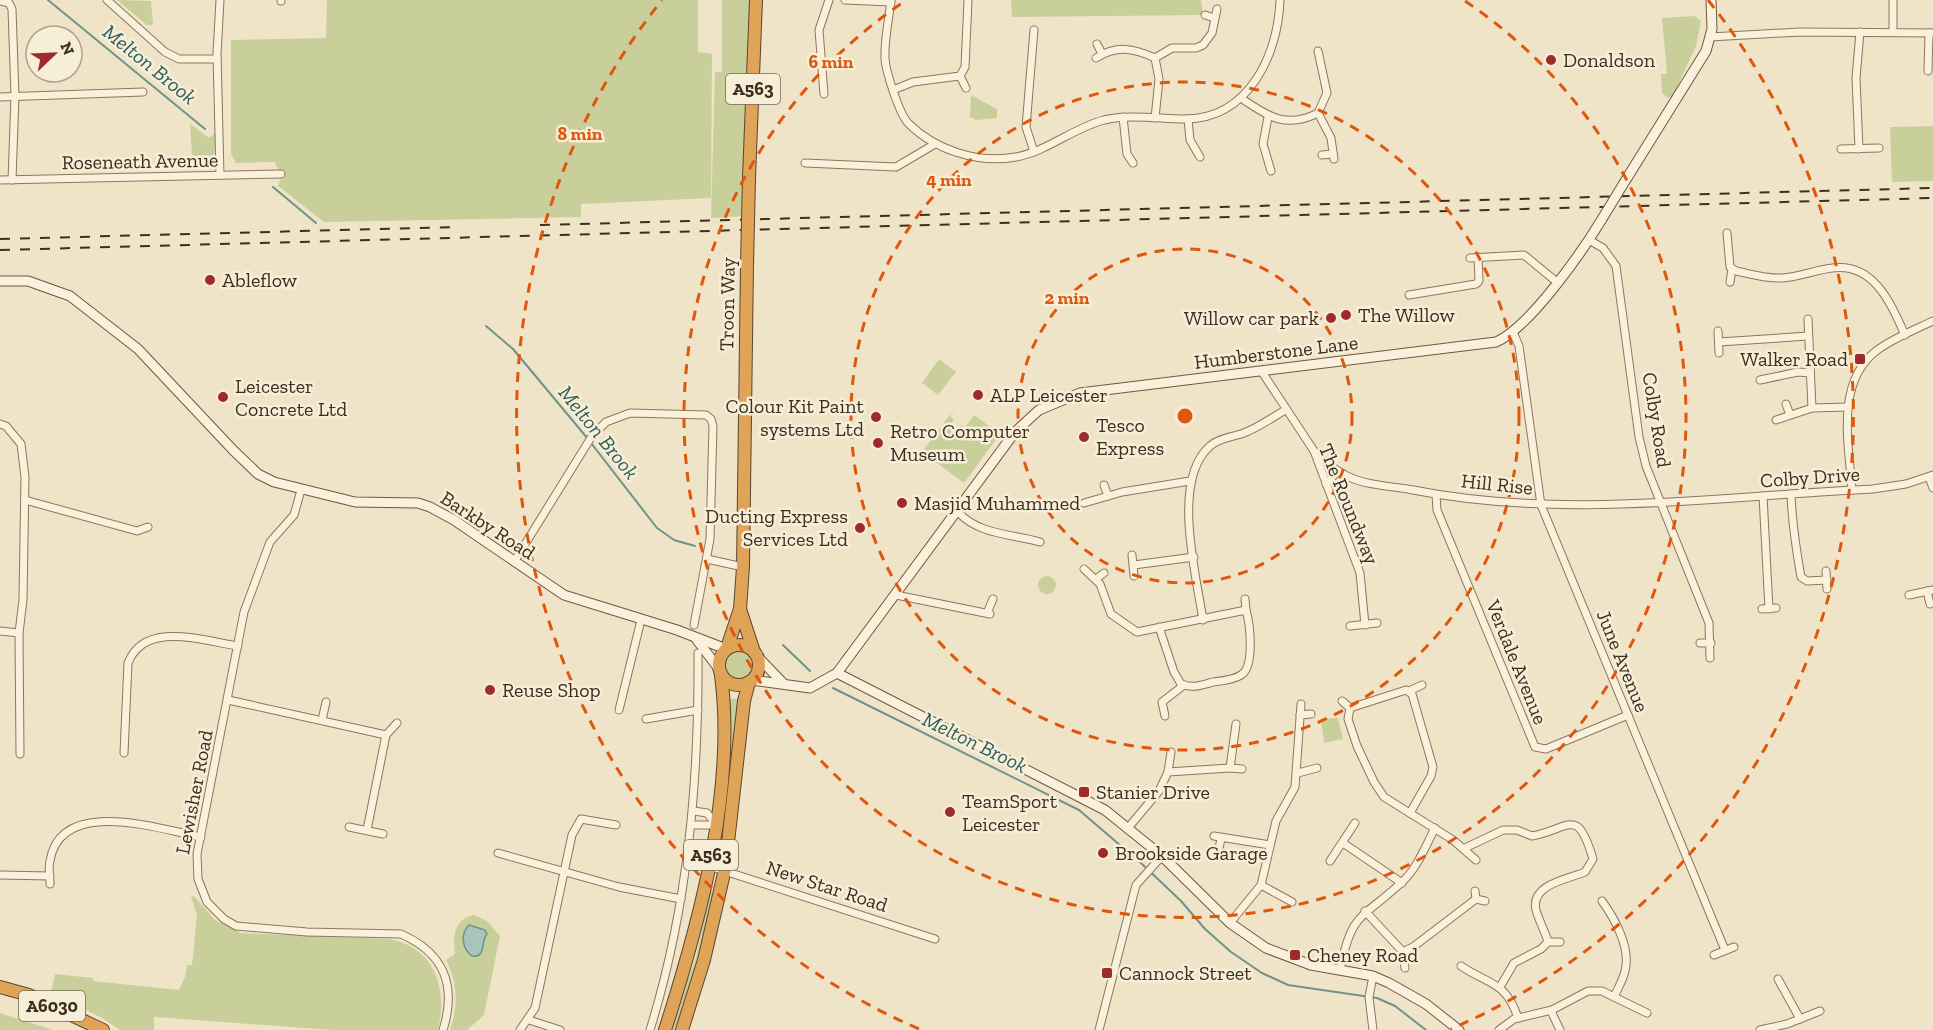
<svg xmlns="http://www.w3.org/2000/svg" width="1933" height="1030" font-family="'Zilla Slab',serif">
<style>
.green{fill:#c9cf9b}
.water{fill:#a9c4bc;stroke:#6f938a;stroke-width:1.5}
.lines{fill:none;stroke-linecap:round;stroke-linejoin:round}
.stream{stroke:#6f938a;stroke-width:2}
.street-casing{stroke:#8d765c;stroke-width:9}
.secondary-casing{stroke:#6f573f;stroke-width:11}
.highway-casing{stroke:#5b4430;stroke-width:14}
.street{stroke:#faf1dc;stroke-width:7}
.secondary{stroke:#faf1dc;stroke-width:9}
.highway{stroke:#e0a458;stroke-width:12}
.rail{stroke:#3d2e20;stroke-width:2;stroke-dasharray:10 10;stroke-linecap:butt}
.secondary-bridge-casing{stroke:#6f573f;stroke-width:11;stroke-linecap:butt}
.highway-bridge-casing{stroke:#5b4430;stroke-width:14;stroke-linecap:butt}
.secondary-bridge{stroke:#faf1dc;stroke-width:9}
.highway-bridge{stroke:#e0a458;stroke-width:12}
.ring{fill:none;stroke:#df570d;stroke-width:3;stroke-dasharray:10 8}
.poi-dot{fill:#9e2a2b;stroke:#f7eed8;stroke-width:2}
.labels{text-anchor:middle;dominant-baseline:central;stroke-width:5;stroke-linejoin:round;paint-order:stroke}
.shield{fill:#f7eed8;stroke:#756857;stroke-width:1.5}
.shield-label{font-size:18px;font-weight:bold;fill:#3d2e20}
.poi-label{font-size:20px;fill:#3d2e20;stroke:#f7eed8;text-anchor:start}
.street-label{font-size:20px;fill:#3d2e20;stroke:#f7eed8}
.water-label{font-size:21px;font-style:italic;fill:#2f5d5a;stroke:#f7eed8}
.centre{fill:#df570d;stroke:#f7eed8;stroke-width:3}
.ring-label{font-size:18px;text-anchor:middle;font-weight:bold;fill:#df570d;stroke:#f7eed8;stroke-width:5;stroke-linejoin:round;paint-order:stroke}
</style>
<rect width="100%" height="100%" fill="#f0e4c8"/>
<!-- green -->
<g class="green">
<polygon points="117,0 151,1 153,25 147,25"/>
<polygon points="327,0 698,0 698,52 712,54 711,198 581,204 581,217 324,222 278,186 281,178 275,162 236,163 231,154 231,40 326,38"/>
<polygon points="722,0 754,0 746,216 711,218 715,72 722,72"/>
<polygon points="1011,0 1201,0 1203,15 1012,17"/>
<polygon points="1695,16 1701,21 1696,46 1673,96 1668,98 1662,93 1661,74 1667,74 1662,18"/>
<polygon points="971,95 997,109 997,118 976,120 970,117"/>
<polygon points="190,124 209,138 217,131 213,161 193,171"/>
<polygon points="1933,126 1933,181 1892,182 1890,127"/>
<polygon points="939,359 956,372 938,395 922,383"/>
<polygon points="958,404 950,416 954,420 951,424 958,429 961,425 965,427 974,415 1000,434 964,483 922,452"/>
<circle cx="1047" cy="585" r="9"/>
<circle cx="739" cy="665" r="15"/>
<polygon points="742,698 728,797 722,809 731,728 730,699"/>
<polygon points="1338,718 1343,739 1324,743 1321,719"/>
<polygon points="711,891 716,891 678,1030 670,1030 696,957"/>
<path d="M194 896 215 920 241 933 389 939C435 947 448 989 438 1030H332L154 1017V1030H120L100 1017 51 992 55 974 93 978V981L179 990 185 977 187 965H192L197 915 191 897Z"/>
<path d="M474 915 487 921 500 936 484 1015 467 1030H450C458 1007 458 982 446 960L455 954C453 937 453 919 474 915Z"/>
<polygon points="0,1013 53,1030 0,1030"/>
</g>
<!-- water -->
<path class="water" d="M469 925 485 930 487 934C480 941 487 958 472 956 462 949 460 934 469 925Z"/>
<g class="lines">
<!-- stream -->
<g class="stream">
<polyline points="48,0 205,129"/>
<polyline points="273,187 316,223"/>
<polyline points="486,326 513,349 588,439"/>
<polyline points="591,443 657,528 674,540 695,546"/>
<polyline points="783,645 810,671"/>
<polyline points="833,688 1079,810 1142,864 1181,901 1205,929 1231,952 1262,973 1288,985 1377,998 1395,1006 1426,1030"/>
</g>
<!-- street casing -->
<g class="street-casing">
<g id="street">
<polyline points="107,0 165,52 179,59 217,59"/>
<polyline points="281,0 281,1"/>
<polyline points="845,0 891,2"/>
<path d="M891 0C889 19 884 40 885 59 886 72 899 113 908 123 935 150 978 164 1016 157 1048 151 1073 128 1104 120 1131 114 1159 119 1186 119 1249 118 1278 55 1280 0"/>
<polyline points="1893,0 1893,32"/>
<polyline points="0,1 9,3 12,9 15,96 12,180"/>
<polyline points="1205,15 1214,18"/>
<polyline points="1034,30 1026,127 1034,152"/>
<polyline points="1710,37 1800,32 1933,33"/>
<polyline points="1097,44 1102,54"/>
<path d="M1096 58C1117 45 1133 48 1155 58L1172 48H1196L1203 45 1212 33 1217 9"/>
<polyline points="1155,58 1159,79 1155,118"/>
<polyline points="1928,71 1929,33"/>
<polyline points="960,76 966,88"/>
<polyline points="893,90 913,82 960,76 965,67 968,0"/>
<polyline points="824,94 819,30 829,0"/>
<polyline points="0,97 143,92"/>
<path d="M1241 98C1268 117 1287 129 1318 113L1327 93 1318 51"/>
<polyline points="1318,113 1331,138 1334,159"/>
<polyline points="1123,117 1127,154 1133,163"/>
<polyline points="1268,117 1263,144 1271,171"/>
<polyline points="1188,119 1190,140 1200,157"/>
<polyline points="1841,149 1879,148"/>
<polyline points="1859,149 1856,78 1860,32"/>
<polyline points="1322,155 1333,154"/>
<polyline points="805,163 896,167 935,144"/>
<polyline points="220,175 217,54 220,0"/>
<polyline points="0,180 281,174"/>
<path d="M1727 233 1730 267 1736 271C1751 274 1767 279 1782 278 1799 277 1815 270 1832 268 1874 262 1891 304 1905 335"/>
<polyline points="1589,240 1603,248 1616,266 1639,437 1646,466 1709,623 1710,658"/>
<polyline points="1470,258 1524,255 1558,283"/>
<polyline points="1730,282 1732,269"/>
<polyline points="1409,295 1476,284 1479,281 1478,257"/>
<polyline points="1808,319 1812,408"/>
<polyline points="1718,331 1719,353"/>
<polyline points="1513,332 1519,346 1541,505 1725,950"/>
<polyline points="1719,342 1808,336"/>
<polyline points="1262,372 1314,451 1360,573 1365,625"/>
<polyline points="1760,380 1798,372 1810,373"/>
<polyline points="1786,404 1790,415"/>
<polyline points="1776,420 1812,408 1848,407"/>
<polyline points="0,424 6,426 21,444 25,477 23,600 19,633 20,754"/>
<path d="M1314 451C1324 461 1334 470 1347 476 1367 486 1392 486 1413 490 1566 520 1720 496 1873 489L1906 484 1933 475"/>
<polyline points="1929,477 1933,488"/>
<polyline points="1326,484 1338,471"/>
<polyline points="1104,485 1108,496"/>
<path d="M301 490 294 515 270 542 244 612 197 854 198 879 207 902 224 919 236 926 307 932 401 934C444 953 457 985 443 1030"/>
<path d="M1852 490C1849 445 1835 383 1876 351 1893 338 1914 330 1933 321"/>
<path d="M1791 494C1792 523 1796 549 1801 577L1807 581 1827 580"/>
<polyline points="1436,495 1437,510 1535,747 1546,749 1628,715"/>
<polyline points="1763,496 1769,609"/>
<polyline points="25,500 137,531 148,527"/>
<polyline points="1084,503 1122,492 1190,481"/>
<path d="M958 512C979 535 1012 534 1040 542"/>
<polyline points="1132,555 1134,576"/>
<polyline points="707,559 743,567"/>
<polyline points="514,562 592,436 606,422 630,413 706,415 711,419 713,426 710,539 694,625"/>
<polyline points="1134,565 1194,557"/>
<path d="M1084 569 1100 584 1111 614 1137 632 1246 610C1250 624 1255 667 1241 675 1234 680 1222 681 1213 682 1202 685 1192 689 1181 684L1174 672 1159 627"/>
<polyline points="1826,571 1827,589"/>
<polyline points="1096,579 1104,573"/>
<polyline points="1927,591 1930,604"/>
<polyline points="896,595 990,614"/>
<polyline points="1909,595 1933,590"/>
<polyline points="1245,599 1246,610"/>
<polyline points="1762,609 1776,608"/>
<polyline points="987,613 993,599"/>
<path d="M1203 620C1196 574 1171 480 1210 446 1219 438 1233 437 1244 433 1259 427 1272 418 1285 410"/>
<polyline points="1350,626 1377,623"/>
<polyline points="0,631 19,633"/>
<polyline points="1700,643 1711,643"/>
<polyline points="1409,691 1422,685"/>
<polyline points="228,700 386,735 367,830"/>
<polyline points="1342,701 1350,708 1406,690 1412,694 1433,767 1431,776 1410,813"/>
<polyline points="1350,708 1348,719 1357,746 1374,782 1384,797 1453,840 1476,860"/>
<polyline points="619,710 641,620"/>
<polyline points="1300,715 1311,714"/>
<polyline points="1165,716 1162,702 1184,685"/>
<polyline points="646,719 698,710"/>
<polyline points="322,720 326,702"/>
<polyline points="386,735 397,723"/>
<path d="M124 753 128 663C145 620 203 641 238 646"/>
<polyline points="1230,768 1242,769"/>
<polyline points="1168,772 1171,752"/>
<polyline points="1298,773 1317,768"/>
<polyline points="694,811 707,813 716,824"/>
<polyline points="693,825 719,825"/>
<polyline points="349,827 383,834"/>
<polyline points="1128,828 1159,791 1168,772 1230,768 1236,724"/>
<polyline points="1214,836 1270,845"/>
<polyline points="1343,843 1402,883"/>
<polyline points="1219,848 1221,839"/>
<path d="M1465 848 1503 830H1517L1532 836C1570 829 1577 805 1593 859L1585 872C1569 879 1530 884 1536 910 1539 921 1545 931 1548 942L1541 949 1514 963 1500 987"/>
<polyline points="498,853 619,887 681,899"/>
<polyline points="1330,861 1355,823"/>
<polyline points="709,866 935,939"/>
<polyline points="0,875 50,876"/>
<path d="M50 884C50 877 48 868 50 861 60 796 159 829 201 837"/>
<polyline points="1261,885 1292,902"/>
<polyline points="1475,891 1476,899 1485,901"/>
<polyline points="1365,911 1403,952 1405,968"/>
<polyline points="1230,923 1261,885 1276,821 1295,787 1301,704"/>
<polyline points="1548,942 1560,942"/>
<polyline points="1403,952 1413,947 1476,899"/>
<polyline points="1714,955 1734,947"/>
<path d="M1461 966C1489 985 1506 981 1518 1018"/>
<path d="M1340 970C1352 911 1361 920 1401 883 1417 869 1425 847 1435 828"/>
<polyline points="1373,976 1369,997 1373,1030"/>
<polyline points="1778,979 1800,1019"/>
<polyline points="1614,997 1647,1013"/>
<polyline points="1551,1011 1560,1030"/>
<polyline points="529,1020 560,1030"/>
<polyline points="520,1030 535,1008 572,835 581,819 616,825"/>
<path d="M650 1030C688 907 699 781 698 653"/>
<polyline points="1099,1030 1136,885 1162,856"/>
<path d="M1499 1030 1514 1019 1552 1010 1588 991H1602L1614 997C1618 988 1623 980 1625 971 1631 948 1615 919 1602 901"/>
<polyline points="1760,1030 1787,1024 1820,1011"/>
</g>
</g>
<!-- secondary casing -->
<g class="secondary-casing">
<g id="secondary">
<polyline points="1627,178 1706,51 1712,29 1711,0"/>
<polyline points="0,281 28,281 70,296 138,349 233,450 258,474 274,482 355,502 418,503 430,507 454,520 564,595 677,630 726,649"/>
<polyline points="697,640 719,669"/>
<polyline points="758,657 783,683"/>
<polyline points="837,673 1105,810 1162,856 1230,923 1266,948 1311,965 1373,976 1389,983 1426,1004 1459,1030"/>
<path d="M752 680 810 688 837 673 1015 432 1039 410 1080 393 1496 342C1530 327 1582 252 1602 219"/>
</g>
</g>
<!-- highway casing -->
<g class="highway-casing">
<g id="highway">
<polyline points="749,178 756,0"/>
<polyline points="740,609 754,652"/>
<circle cx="739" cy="665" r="20"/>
<polyline points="727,648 740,609 743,567 747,264"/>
<polyline points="0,987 29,995 103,1030"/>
<path d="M665 1030C700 921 736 789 721 675"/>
<polyline points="682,1030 704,960 725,869 744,701 749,682"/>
</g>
</g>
<!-- street -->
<use href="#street" class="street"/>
<!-- secondary -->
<use href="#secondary" class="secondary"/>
<!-- highway -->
<use href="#highway" class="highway"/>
<!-- rail -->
<g class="rail">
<polyline points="540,225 1933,188"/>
<polyline points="0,239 456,227"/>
<polyline points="0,250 1933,198"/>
</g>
<!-- secondary-bridge casing -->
<g class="secondary-bridge-casing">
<polyline id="secondary-bridge" points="1602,219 1627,178"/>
</g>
<!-- highway-bridge casing -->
<g class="highway-bridge-casing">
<polyline id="highway-bridge" points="747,264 749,178"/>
</g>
<!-- secondary-bridge -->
<use href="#secondary-bridge" class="secondary-bridge"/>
<!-- highway-bridge -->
<use href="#highway-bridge" class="highway-bridge"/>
</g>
<!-- distance rings -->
<g class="ring">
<circle cx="1185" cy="416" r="167"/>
<circle cx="1185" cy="416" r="334"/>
<path d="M1465 1A501 501 0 1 1 905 1"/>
<path d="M919 1029A668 668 0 0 1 662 0M1708 0A668 668 0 0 1 1451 1029"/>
</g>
<!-- markers -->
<g class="poi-dot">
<circle cx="1551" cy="60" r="6"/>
<circle cx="210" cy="280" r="6"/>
<circle cx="1346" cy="315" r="6"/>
<circle cx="1331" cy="318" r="6"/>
<rect x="1854" y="353" width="12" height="12" rx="3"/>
<circle cx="978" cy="395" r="6"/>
<circle cx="223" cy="397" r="6"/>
<circle cx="876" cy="417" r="6"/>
<circle cx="1084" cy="437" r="6"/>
<circle cx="878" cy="443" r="6"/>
<circle cx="902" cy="503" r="6"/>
<circle cx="860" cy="528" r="6"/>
<circle cx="490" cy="690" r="6"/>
<rect x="1078" y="786" width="12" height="12" rx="3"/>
<circle cx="950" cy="812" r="6"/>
<circle cx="1103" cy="853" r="6"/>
<rect x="1289" y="949" width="12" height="12" rx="3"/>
<rect x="1101" y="967" width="12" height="12" rx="3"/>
</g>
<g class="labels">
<!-- shield labels -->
<g class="shield">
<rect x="726" y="74" width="54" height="30" rx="4.5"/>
<rect x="684" y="840" width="54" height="30" rx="4.5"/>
<rect x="19" y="991" width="66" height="30" rx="4.5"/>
</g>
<g class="shield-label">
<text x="753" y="89">A563</text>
<text x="711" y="855">A563</text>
<text x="52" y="1006">A6030</text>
</g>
<!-- poi labels -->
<g class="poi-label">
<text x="1563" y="60">Donaldson</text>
<text x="222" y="280">Ableflow</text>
<text x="1358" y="315">The Willow</text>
<text x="1319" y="318" text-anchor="end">Willow car park</text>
<text x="1848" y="359" text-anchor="end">Walker Road</text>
<text x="235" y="386">Leicester<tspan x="235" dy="23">Concrete Ltd</tspan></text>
<text x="990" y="395">ALP Leicester</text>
<text x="864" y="406" text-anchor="end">Colour Kit Paint<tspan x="864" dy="23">systems Ltd</tspan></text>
<text x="1096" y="425">Tesco<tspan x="1096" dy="23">Express</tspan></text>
<text x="890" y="431">Retro Computer<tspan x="890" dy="23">Museum</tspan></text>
<text x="914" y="503">Masjid Muhammed</text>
<text x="848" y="516" text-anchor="end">Ducting Express<tspan x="848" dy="23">Services Ltd</tspan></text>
<text x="502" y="690">Reuse Shop</text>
<text x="1096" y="792">Stanier Drive</text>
<text x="962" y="801">TeamSport<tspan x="962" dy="23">Leicester</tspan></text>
<text x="1115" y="853">Brookside Garage</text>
<text x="1307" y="955">Cheney Road</text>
<text x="1119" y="973">Cannock Street</text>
</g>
<!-- street labels -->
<g class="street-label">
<text transform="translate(140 161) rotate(-1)">Roseneath Avenue</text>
<text transform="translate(727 304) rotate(-89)">Troon Way</text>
<text transform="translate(1276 352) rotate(-7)">Humberstone Lane</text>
<text transform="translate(1657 420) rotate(81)">Colby Road</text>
<text transform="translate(1810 477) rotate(-4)">Colby Drive</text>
<text transform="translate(1497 484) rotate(6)">Hill Rise</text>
<text transform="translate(1349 504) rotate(68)">The Roundway</text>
<text transform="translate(488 525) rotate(33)">Barkby Road</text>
<text transform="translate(1623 661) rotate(68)">June Avenue</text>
<text transform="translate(1517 662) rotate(68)">Verdale Avenue</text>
<text transform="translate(194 792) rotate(-79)">Lewisher Road</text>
<text transform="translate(827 886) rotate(18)">New Star Road</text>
</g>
<!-- water labels -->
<g class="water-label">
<text transform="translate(150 64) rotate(39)">Melton Brook</text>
<text transform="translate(599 432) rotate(51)">Melton Brook</text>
<text transform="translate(975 742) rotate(26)">Melton Brook</text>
</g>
</g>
<circle cx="1185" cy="416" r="9" class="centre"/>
<g class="ring-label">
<text x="831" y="68">6 min</text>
<text x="580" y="140">8 min</text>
<text x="949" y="186">4 min</text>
<text x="1067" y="304">2 min</text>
</g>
<!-- north arrow -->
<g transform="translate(54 54) rotate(67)"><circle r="28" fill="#f7eed8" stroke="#ada18e" stroke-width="1.5"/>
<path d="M0-4.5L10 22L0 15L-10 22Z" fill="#9e2a2b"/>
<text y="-9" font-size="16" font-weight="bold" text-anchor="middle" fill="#3d2e20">N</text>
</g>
</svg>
